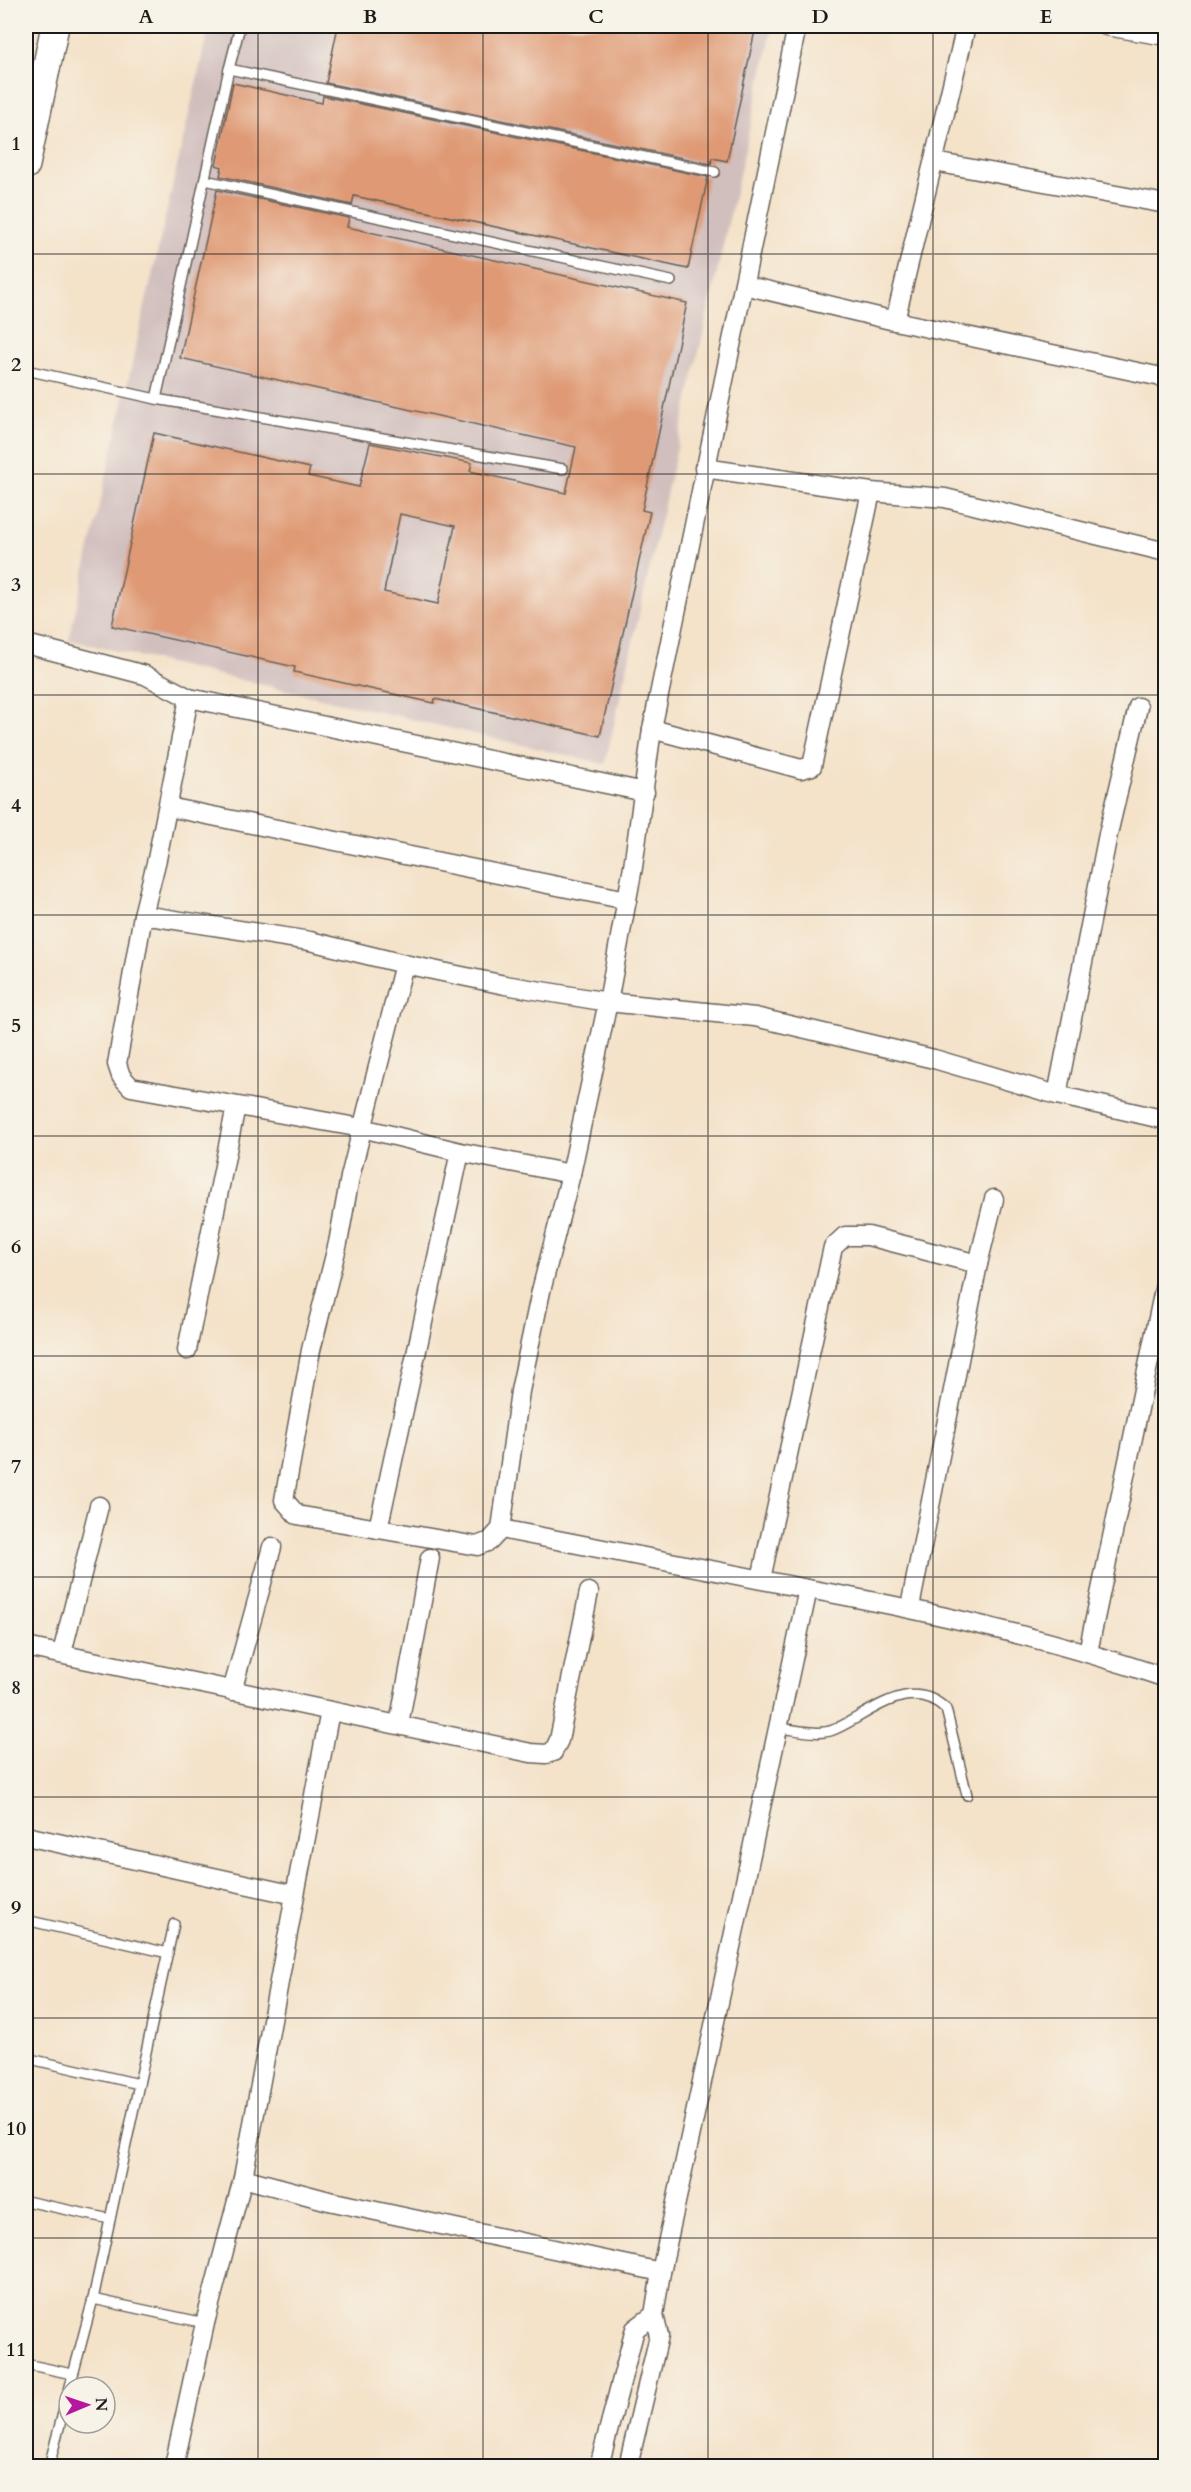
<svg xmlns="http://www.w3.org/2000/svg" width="1191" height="2492" font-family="Cardo,serif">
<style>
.industrial{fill:#d1bfbe}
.building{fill:#df9a75;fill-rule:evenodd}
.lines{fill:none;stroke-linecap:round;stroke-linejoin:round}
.lane-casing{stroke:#686159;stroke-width:12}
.street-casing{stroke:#686159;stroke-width:21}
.primary-casing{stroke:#686159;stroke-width:30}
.lane{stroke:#fff;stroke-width:9}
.street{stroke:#fff;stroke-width:18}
.primary{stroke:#fff;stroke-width:27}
.grid{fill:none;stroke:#1c1c1c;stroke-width:1.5;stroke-opacity:0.55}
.neatline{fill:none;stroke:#1c1c1c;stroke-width:2}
.grid-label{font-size:20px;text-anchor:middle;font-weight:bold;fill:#1c1c1c}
</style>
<rect width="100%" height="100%" fill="#f7f3e8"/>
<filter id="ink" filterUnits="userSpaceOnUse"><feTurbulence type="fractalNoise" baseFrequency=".0167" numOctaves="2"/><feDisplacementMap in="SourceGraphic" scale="12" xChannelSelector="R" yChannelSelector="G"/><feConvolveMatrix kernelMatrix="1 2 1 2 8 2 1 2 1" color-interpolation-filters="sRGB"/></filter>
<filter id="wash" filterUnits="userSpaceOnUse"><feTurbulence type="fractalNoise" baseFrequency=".008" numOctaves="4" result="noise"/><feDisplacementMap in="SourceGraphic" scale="24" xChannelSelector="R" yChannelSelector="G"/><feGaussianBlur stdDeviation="1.35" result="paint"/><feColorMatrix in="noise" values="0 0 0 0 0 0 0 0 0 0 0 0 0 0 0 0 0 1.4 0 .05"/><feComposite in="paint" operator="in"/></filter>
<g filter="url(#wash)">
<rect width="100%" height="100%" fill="#f4e2c9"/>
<!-- industrial -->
<polygon class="industrial" points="209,26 773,26 605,764 69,640"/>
<g id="blocks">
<!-- building -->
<g class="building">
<polygon points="338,26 756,26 727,161 712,158 711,164 326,83"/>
<polygon points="233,83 322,103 323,96 708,177 688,269 354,196 352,205 220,176 222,167 216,165"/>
<path d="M217 190 349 218 347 227 687 303 642 510 650 512 600 736 435 699 434 703 294 672 295 667 112 626 154 433 310 468 308 476 359 487 370 443 472 463 470 471 566 493 576 447 180 358ZM400 514 455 526 438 604 384 592Z"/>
</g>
</g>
</g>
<g filter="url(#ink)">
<use href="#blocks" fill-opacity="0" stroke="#686159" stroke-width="1.5"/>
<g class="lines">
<!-- lane casing -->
<g class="lane-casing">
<g id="lane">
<polyline points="240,26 229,69 156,399 563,469"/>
<polyline points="229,69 715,172"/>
<polyline points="205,180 671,281"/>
<polyline points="26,370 156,399"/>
<path d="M778 1728C794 1729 818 1736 833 1730 869 1715 909 1674 946 1709L967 1795"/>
<polyline points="26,1920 168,1953"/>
<polyline points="26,2058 139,2084 93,2299 49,2466"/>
<polyline points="139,2084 174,1924"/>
<polyline points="26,2201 110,2219"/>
<polyline points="93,2299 205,2323"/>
<polyline points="26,2364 72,2374"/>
</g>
</g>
<!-- street casing -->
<g class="street-casing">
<g id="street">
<polyline points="1106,26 1166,36"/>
<polyline points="934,162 1166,204"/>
<polyline points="744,285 895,321 1166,378"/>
<polyline points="895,321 966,26"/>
<polyline points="704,468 871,492 945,498 1166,552"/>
<polyline points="26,644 145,675 189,698 645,792"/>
<polyline points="189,698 157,859 143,915 117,1064 121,1076 131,1087 362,1128 460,1152 571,1174"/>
<polyline points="652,729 801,769 812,766 871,492"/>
<polyline points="168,807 627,900"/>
<polyline points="143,915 310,941 404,964 505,985 608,1002 755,1017 934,1059 1057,1095 1166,1120"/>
<polyline points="404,964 350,1177 338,1243 311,1350 284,1500 297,1515 477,1546 490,1541 501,1529 520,1391 541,1291 571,1174 608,1002 633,867 652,729 797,26"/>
<polyline points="1057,1095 1108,834 1138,707"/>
<polyline points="978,1264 994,1199"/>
<polyline points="187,1350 236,1106"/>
<polyline points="378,1529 460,1152"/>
<polyline points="501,1529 808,1589 661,2272 654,2315 659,2336 628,2466"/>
<polyline points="761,1579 833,1247 845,1236 868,1236 978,1264 910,1607"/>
<path d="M808 1589C929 1611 1049 1638 1166 1678"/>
<polyline points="26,1647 531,1753 546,1754 553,1752 559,1740 589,1592"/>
<polyline points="1088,1652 1166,1280"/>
<polyline points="62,1653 99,1506"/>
<polyline points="232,1691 272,1547"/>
<polyline points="399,1724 430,1558"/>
<polyline points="26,1836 295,1895 243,2178 205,2323 174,2466"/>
<polyline points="295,1895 330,1711"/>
<polyline points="243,2178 329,2201 661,2272"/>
<polyline points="599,2466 635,2329 654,2315"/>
</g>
</g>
<!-- primary casing -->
<g class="primary-casing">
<polyline id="primary" points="26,165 55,26"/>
</g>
<!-- lane -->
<use href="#lane" class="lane"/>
<!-- street -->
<use href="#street" class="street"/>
<!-- primary -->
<use href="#primary" class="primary"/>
</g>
</g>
<!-- grid -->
<path class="grid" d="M258 26V2466M483 26V2466M708 26V2466M933 26V2466M26 254H1166M26 474H1166M26 695H1166M26 915H1166M26 1136H1166M26 1356H1166M26 1577H1166M26 1797H1166M26 2018H1166M26 2238H1166"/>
<!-- margin -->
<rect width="1191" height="2492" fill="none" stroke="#f7f3e8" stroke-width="66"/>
<!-- north arrow -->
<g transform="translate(87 2405) rotate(88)"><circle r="28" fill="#f7f3e8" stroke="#9f9d96" stroke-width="1.5"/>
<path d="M0-4.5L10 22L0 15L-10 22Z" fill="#b5179e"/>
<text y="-9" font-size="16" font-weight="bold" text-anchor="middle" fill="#1c1c1c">N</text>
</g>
<rect x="33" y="33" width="1125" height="2426" class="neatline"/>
<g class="grid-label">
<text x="146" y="23">A</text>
<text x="370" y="23">B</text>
<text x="596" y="23">C</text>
<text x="820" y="23">D</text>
<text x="1046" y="23">E</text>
<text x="16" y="150">1</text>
<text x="16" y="371">2</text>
<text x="16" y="591">3</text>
<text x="16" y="812">4</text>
<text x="16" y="1032">5</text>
<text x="16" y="1253">6</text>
<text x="16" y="1473">7</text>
<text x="16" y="1694">8</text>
<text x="16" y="1914">9</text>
<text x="16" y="2135">10</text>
<text x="16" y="2356">11</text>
</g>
</svg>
